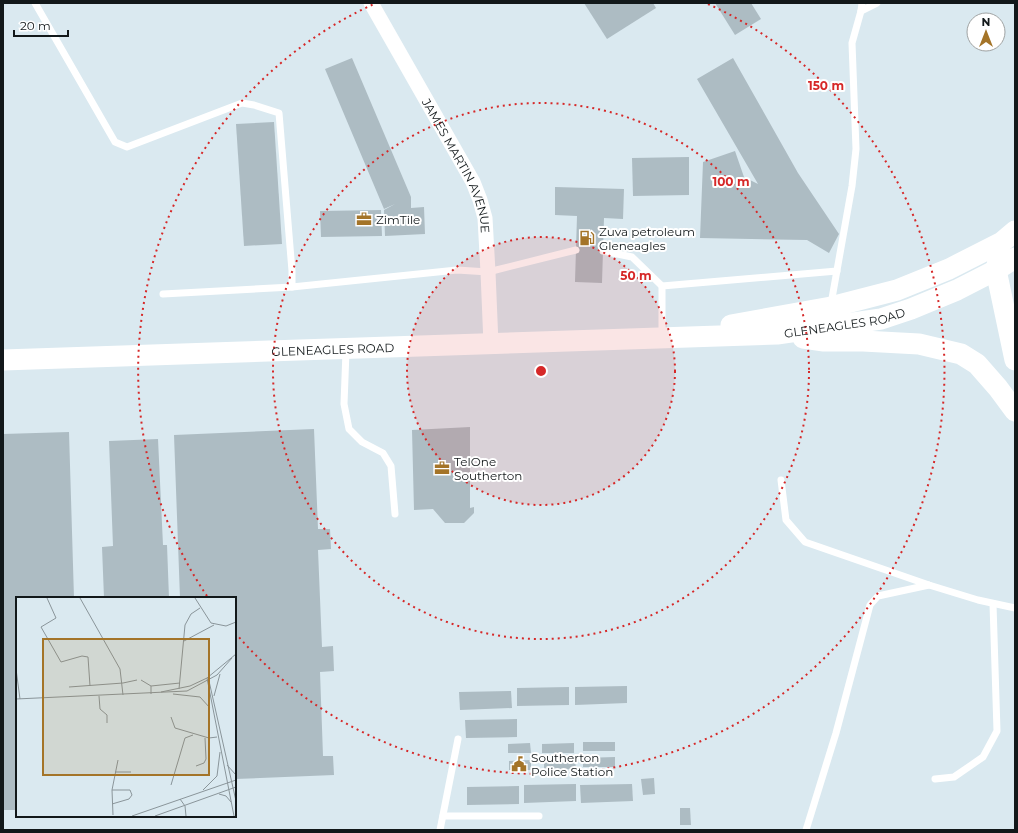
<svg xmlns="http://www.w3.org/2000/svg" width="1018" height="833" font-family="Montserrat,sans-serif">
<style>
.building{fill:#adbcc3}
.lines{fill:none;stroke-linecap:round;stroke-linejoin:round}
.lane{stroke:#fff;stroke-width:7}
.street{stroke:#fff;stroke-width:15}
.secondary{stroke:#fff;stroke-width:21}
.ring{fill:none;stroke:#d62828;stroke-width:2;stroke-dasharray:2 4}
.labels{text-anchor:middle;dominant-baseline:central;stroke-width:4;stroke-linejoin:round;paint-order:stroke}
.street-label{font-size:12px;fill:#12181a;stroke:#fff}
.poi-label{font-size:12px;fill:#12181a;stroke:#fff;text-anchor:start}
.inset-road{fill:none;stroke:#8a959a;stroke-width:1}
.view{fill:#a47428;fill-opacity:0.15;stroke:#a47428;stroke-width:2}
.inset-edge{fill:none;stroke:#12181a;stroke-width:2}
.centre{fill:#d62828;stroke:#fff;stroke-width:2}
.ring-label{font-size:12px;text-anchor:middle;font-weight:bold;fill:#d62828;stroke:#fff;stroke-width:4;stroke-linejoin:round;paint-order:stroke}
</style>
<rect width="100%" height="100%" fill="#dae9f0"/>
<!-- building -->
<g class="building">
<polygon points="584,3 653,3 656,8 607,39"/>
<polygon points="715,3 751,3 761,19 735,35"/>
<polygon points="352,58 411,197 411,208 424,207 425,234 385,236 384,210 395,204 384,209 325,69"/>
<polygon points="733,58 798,173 839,234 829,253 807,240 700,238 703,162 735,151 744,177 758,184 697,79"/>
<polygon points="274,122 282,244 244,246 236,124"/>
<polygon points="689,157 689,195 633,196 632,158"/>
<polygon points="555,187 624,189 623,219 604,218 602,283 575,282 577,216 555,215"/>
<polygon points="381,210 382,236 321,237 320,211"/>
<polygon points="470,427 470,508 474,507 474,513 464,523 445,523 433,509 414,510 412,430"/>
<polygon points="314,429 318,529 330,529 331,549 318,550 322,647 333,646 334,671 320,672 323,756 333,756 334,775 235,779 235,598 180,598 174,435"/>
<polygon points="69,432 74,598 17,598 17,810 3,810 3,434"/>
<polygon points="158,439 163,545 167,545 169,598 104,598 102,547 113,546 109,441"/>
<polygon points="627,686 627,703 575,705 575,687"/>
<polygon points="569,687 569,705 517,706 517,688"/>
<polygon points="511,691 512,708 460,710 459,692"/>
<polygon points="517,719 517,737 466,738 465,720"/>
<rect x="583" y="742" width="32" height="9"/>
<polygon points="530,743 531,753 508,753 508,744"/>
<polygon points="574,743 574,753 542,753 542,744"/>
<polygon points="615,757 615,767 583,767 583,758"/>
<polygon points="531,760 531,770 509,770 509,761"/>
<polygon points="544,760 575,760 576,769 544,770"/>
<polygon points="654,778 655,794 643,795 641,779"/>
<polygon points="576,784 576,801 524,803 524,785"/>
<polygon points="632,784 633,801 581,803 580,785"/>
<polygon points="519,786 519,804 467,805 467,787"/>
<polygon points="680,808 690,808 691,825 680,825"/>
</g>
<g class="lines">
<!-- lane -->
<g class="lane">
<polyline points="35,3 115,142 127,147 242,103 254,105 279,113 292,271 292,287"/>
<polyline points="861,11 877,3"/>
<polyline points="603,251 632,257 662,286 662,336"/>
<polyline points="662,286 837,271"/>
<polyline points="163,294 292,287 457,270 488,272 576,250"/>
<polyline points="831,304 852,186 856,149 852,43 861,11 862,3"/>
<polyline points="346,351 344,404 349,429 362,442 383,453 391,466 395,514"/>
<polyline points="781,480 786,520 805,542 929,585 978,600 1015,608"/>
<polyline points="935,779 954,777 983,757 997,731 993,604"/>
<polyline points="443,816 539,816"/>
<polyline points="440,830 458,739"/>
<polyline points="806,830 836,733 870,605 878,596 929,585"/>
</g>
<!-- street -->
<path class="street" id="s1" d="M371 3 473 182 480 200 485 218 488 272 491 344"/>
<!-- secondary -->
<g class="secondary">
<polyline points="999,256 996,270 1015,360"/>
<polyline points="731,325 831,307 897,290 949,269 1002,242 1015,231"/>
<polyline points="803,338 824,341 863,341 919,344 961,354 977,364 998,388 1015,411"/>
<path id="s2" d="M3 360 777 334 881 319 911 309 957 290 996 270 1015 258"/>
</g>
</g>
<!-- distance rings -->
<circle cx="541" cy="371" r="134" fill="#d62828" fill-opacity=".12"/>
<g class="ring">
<circle cx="541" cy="371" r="134"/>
<circle cx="541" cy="371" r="268"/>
<path d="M207 596A403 403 0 0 1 374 4M708 4A403 403 0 1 1 237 635"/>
</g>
<!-- icons -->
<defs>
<g id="office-bare" transform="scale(1.2)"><path d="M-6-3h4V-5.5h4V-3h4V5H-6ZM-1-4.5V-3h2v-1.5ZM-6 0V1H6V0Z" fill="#a47428" stroke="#fff" stroke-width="2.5" paint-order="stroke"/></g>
<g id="fuel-bare" transform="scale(1.2)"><path d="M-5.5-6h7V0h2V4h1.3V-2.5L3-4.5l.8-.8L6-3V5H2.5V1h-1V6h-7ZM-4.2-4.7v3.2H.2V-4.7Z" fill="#a47428" stroke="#fff" stroke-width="2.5" paint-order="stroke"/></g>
<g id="civic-bare" transform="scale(1.2)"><path d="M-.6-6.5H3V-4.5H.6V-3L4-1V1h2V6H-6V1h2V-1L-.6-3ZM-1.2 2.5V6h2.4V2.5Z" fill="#a47428" stroke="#fff" stroke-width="2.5" paint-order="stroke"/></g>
</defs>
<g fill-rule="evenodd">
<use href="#office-bare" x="364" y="219"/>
<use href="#fuel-bare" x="587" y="238"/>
<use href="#office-bare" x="442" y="468"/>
<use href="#civic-bare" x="519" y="764"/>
</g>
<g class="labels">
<!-- street labels -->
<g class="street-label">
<text stroke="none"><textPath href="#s1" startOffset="185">JAMES MARTIN AVENUE</textPath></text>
<text stroke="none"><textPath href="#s2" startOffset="843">GLENEAGLES ROAD</textPath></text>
<text stroke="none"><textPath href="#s2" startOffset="330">GLENEAGLES ROAD</textPath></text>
</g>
<!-- poi labels -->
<g class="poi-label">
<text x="376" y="219">ZimTile</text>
<text x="599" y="231">Zuva petroleum<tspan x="599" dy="14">Gleneagles</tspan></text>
<text x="454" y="461">TelOne<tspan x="454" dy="14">Southerton</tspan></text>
<text x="531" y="757">Southerton<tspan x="531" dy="14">Police Station</tspan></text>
</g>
</g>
<!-- overview -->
<g transform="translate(16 597)">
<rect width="220" height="220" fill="#dae9f0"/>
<path class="inset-road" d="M31 1 40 21 25 30 45 65 66 59 72 60 74 89M64 1 104 72 107 98M179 1 195 26 210 29 220 25M168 44 198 28M0 72 4 102M191 81 218 219M125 83 135 89V97M193 84 220 204M135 89 164 86M53 90 107 86 121 83M163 92 169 28 175 17 184 11M145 95 174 89 191 81 220 57M157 97 184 100 194 111M83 99 84 112 91 118V126M198 99 204 77M0 102 171 94 201 78 216 61M155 120 159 131 193 141 201 140M211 168 220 178M180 169 188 166 190 162 189 141M99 175H115M155 188 169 141 177 138M187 193 201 179 204 155M203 197 210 199 215 205M164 202 169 209 170 219M96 207 113 202 116 198 114 193H96M97 218 96 193 102 163M116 219 220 183M139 219 220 190"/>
<path class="view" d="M27 42H193V178H27Z"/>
<rect width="220" height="220" class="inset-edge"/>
</g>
<circle cx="541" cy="371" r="6" class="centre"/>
<g class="ring-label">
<text x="826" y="90">150 m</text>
<text x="731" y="186">100 m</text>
<text x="636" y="280">50 m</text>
</g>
<!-- border -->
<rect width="1018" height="833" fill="none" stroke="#12181a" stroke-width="8"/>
<!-- north arrow -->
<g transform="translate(986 32)"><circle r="19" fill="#ffffff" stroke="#a0a3a3"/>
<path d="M0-3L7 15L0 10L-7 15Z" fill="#a47428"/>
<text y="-6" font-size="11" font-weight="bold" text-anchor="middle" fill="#12181a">N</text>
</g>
<!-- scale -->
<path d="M14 30v6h54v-6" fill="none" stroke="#12181a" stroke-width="2"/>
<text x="20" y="30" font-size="12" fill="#12181a" stroke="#ffffff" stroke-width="3" paint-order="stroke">20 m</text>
</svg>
